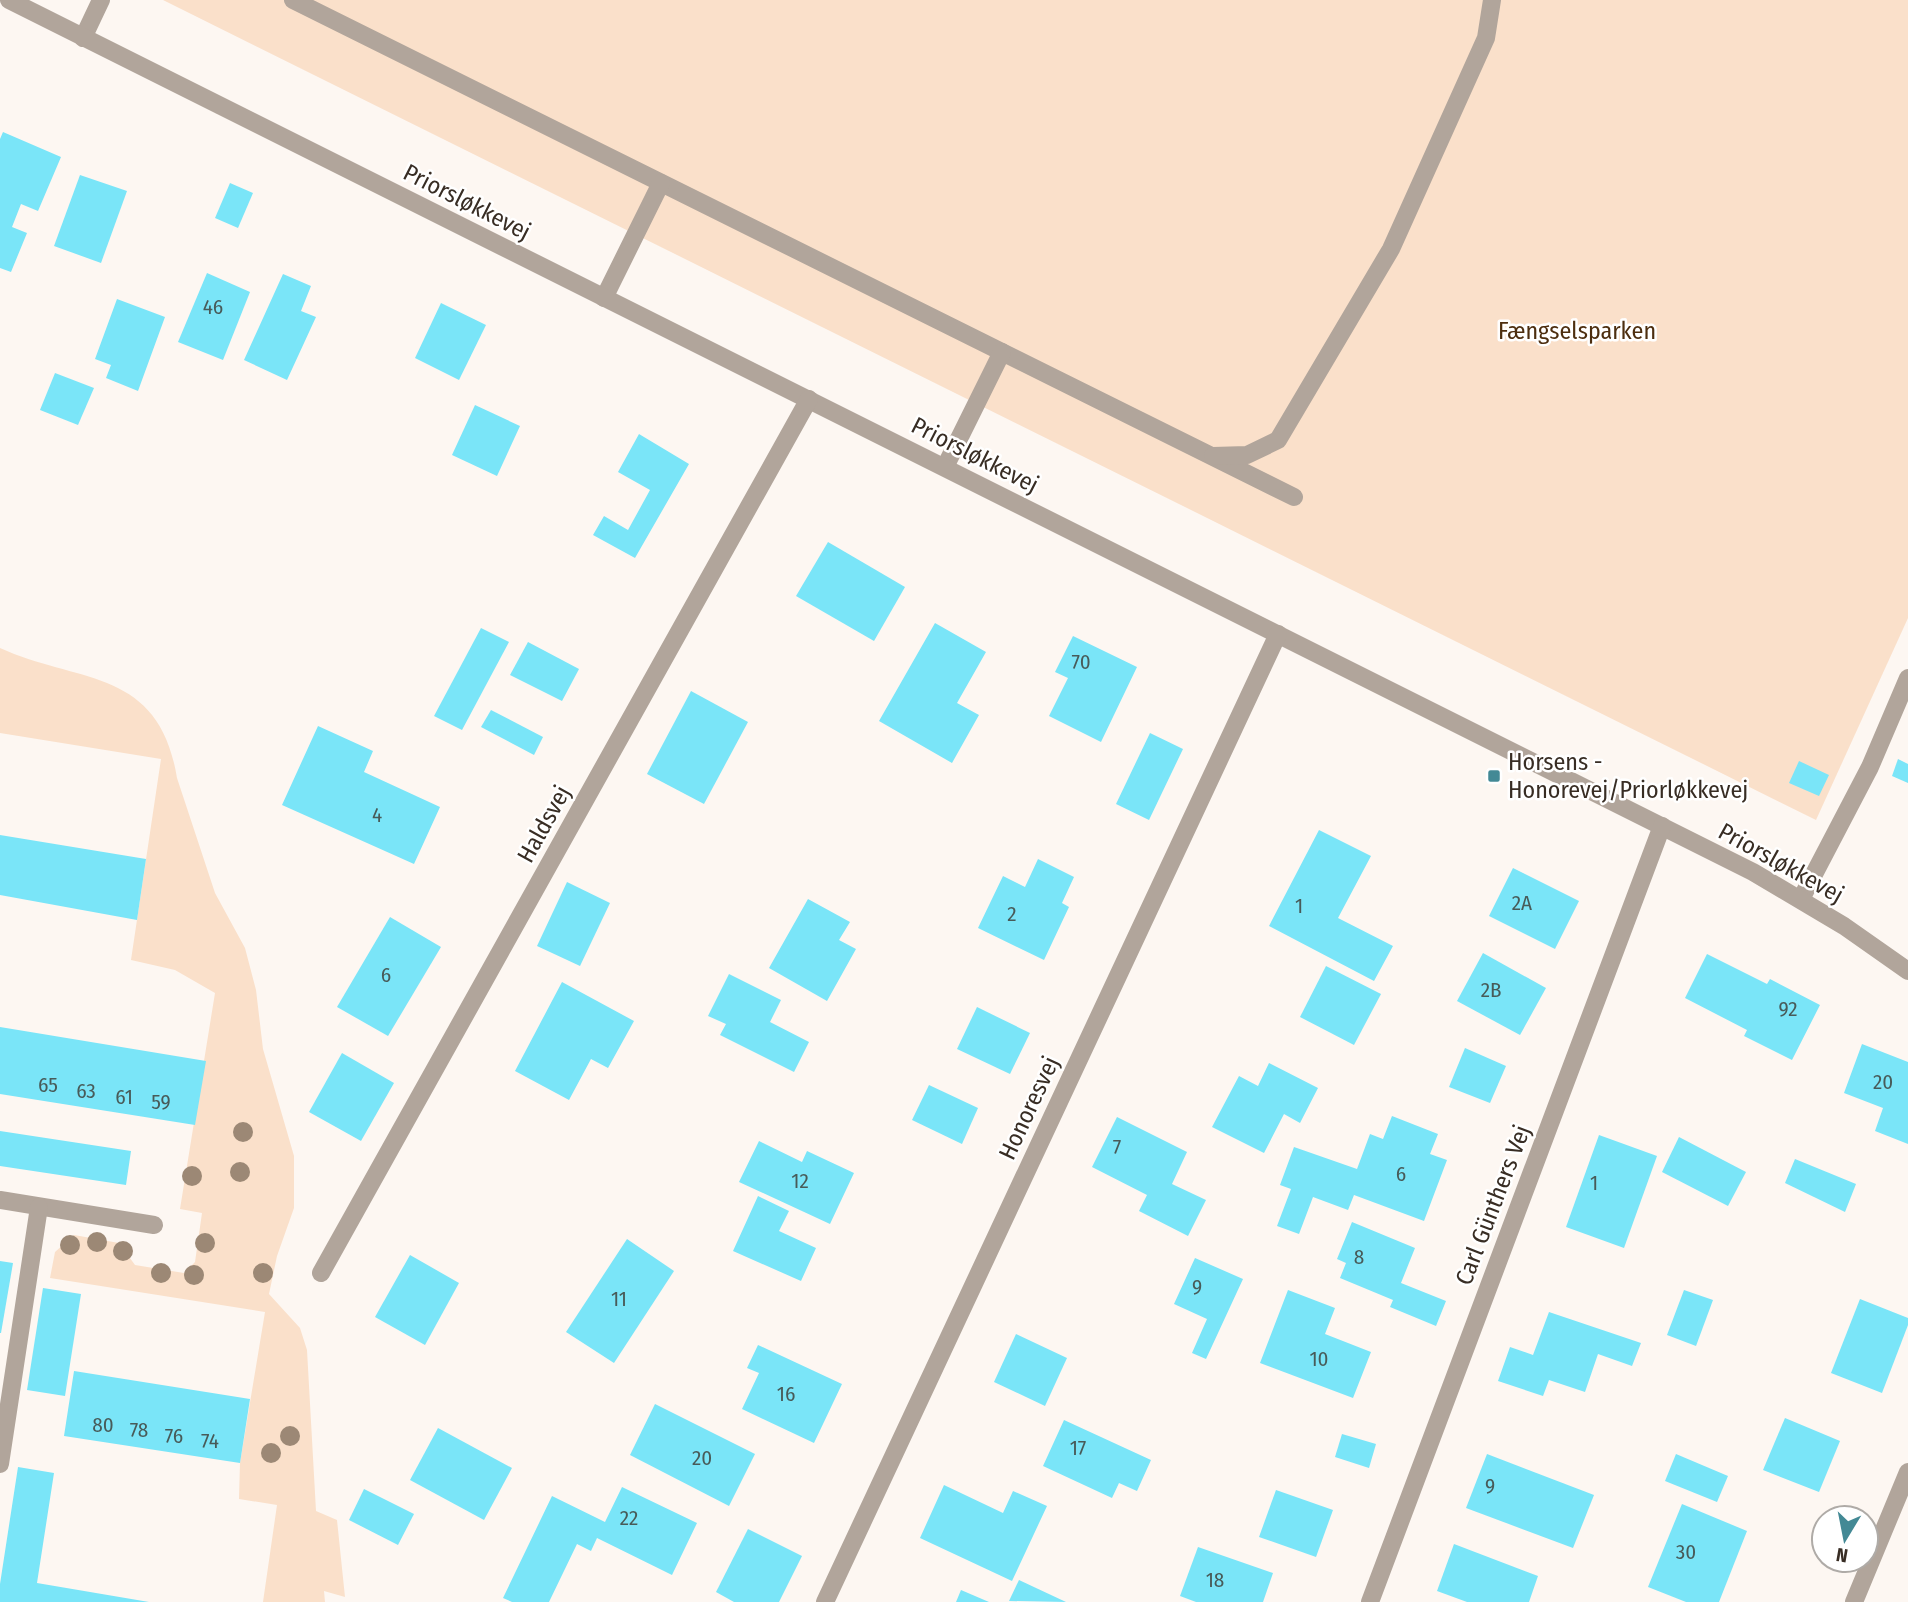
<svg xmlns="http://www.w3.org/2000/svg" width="1908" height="1602" font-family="'Fira Sans Condensed',sans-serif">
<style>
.green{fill:#fae0ca}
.building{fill:#7ae5f8}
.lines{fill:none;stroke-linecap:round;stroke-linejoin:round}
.service{stroke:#b1a59b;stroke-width:18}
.minor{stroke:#b1a59b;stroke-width:18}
.tree{fill:#9c8875}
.poi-dot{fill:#438995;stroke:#fff;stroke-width:2.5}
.labels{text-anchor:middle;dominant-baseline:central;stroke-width:5;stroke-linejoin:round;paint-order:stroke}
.number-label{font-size:21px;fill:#485b59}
.street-label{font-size:24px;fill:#382d24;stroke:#fff}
.park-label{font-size:24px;fill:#4d2e0f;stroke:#fff}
.poi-label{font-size:24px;fill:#382d24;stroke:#fff;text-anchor:start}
</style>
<rect width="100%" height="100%" fill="#fdf7f2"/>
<!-- green -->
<g class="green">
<polygon points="163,0 1908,0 1908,618 1816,820"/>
<path d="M0 648C79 684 159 667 177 778L215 893 245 948 256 990 263 1049 294 1156V1208L277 1256 269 1294 300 1328 307 1350 316 1511 337 1520 345 1597 324 1591 325 1602H263L277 1505 239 1499 240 1463 265 1312 50 1278 55 1252 74 1235 119 1243 135 1265 184 1273 195 1262 202 1213 180 1209 215 993 175 970 131 960 161 759 0 733Z"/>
</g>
<!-- building -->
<g class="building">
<polygon points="3,132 61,157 38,211 21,204 12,227 27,233 11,272 0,268 0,139"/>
<polygon points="80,175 127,191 101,263 54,246"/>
<polygon points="230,183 253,193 238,228 215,218"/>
<polygon points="207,273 250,292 223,360 178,342"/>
<polygon points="283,274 311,286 301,311 316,317 287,380 244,360"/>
<polygon points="117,299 165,317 138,391 106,378 111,365 95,359"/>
<polygon points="441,303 486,325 459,380 415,358"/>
<polygon points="55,373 94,388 78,425 40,410"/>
<polygon points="475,405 520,426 497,476 452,455"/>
<polygon points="639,434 689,464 635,558 593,535 604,516 628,530 650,490 618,472"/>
<polygon points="828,542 905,587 874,641 796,596"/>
<polygon points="935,623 986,652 957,703 979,715 952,763 879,721"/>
<polygon points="481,628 509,642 462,730 434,716"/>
<polygon points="1073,636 1137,667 1101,742 1049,716 1068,678 1055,672"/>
<polygon points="528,642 579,669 562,701 510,675"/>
<polygon points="691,691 748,722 704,804 647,774"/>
<polygon points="491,710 543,737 534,755 481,727"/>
<polygon points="318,726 373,751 364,772 440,807 414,864 282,805"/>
<polygon points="1150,733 1183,749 1149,820 1116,804"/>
<polygon points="1898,759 1908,764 1908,783 1892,776"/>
<polygon points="1799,761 1829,775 1819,796 1789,783"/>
<polygon points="1319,830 1371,856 1338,918 1393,946 1374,981 1269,926"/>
<polygon points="0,835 146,859 137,920 0,895"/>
<polygon points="1038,859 1074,877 1062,903 1069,907 1044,960 978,928 1003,876 1025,887"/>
<polygon points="1513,868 1579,901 1555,949 1489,916"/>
<polygon points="567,882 610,903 580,966 537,946"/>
<polygon points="808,899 850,922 839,940 856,949 827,1001 769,968"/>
<polygon points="390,917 441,947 388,1036 337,1007"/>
<polygon points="1483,953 1546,988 1520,1035 1457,1001"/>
<polygon points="1707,954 1767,984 1770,979 1820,1005 1792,1060 1744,1036 1747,1030 1685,998"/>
<polygon points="1326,966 1381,994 1354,1045 1300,1017"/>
<polygon points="729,974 781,1000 770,1022 809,1042 794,1072 720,1035 726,1024 708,1016"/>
<polygon points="562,982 634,1021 608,1068 591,1059 569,1100 515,1071"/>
<polygon points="977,1007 1030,1033 1010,1074 957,1049"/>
<polygon points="0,1027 206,1061 195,1125 0,1094"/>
<polygon points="1862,1044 1908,1062 1908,1144 1875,1131 1883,1108 1844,1093"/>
<polygon points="1465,1048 1506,1066 1490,1103 1449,1087"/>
<polygon points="342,1053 394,1083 361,1141 309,1112"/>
<polygon points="1269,1063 1318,1088 1300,1123 1284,1114 1264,1153 1212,1127 1239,1076 1258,1086"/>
<polygon points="929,1085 978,1108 962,1144 912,1120"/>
<polygon points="1392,1116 1438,1134 1430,1154 1447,1160 1424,1221 1354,1195 1348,1210 1313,1197 1299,1234 1277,1226 1291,1189 1280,1185 1294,1147 1357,1169 1370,1134 1383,1139"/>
<polygon points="1117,1117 1187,1152 1172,1184 1206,1200 1188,1236 1139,1211 1147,1195 1092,1167"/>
<polygon points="0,1131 131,1151 126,1185 0,1166"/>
<polygon points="1599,1135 1657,1156 1624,1248 1566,1227"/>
<polygon points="1679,1137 1746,1172 1728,1206 1662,1172"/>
<polygon points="759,1141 802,1162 807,1151 854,1173 830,1224 739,1182"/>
<polygon points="1795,1159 1856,1184 1845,1212 1785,1183"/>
<polygon points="758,1196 789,1211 779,1231 816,1248 801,1281 733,1251"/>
<polygon points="1352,1222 1415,1248 1401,1283 1446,1301 1436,1326 1390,1307 1393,1300 1340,1278 1346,1263 1337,1259"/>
<polygon points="627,1239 674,1271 614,1363 566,1332"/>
<polygon points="410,1255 459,1283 425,1345 375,1317"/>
<polygon points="1195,1258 1243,1279 1206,1359 1192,1353 1207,1319 1174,1304"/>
<polygon points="0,1261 13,1263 1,1333 0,1333"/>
<polygon points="43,1288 81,1294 65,1396 27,1390"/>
<polygon points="1288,1290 1335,1308 1325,1334 1371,1352 1353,1398 1260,1363"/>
<polygon points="1684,1290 1713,1300 1696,1346 1667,1335"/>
<polygon points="1860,1299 1908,1318 1908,1325 1882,1393 1831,1373"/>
<polygon points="1549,1312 1641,1343 1632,1366 1598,1354 1585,1392 1549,1380 1543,1396 1498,1381 1510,1347 1533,1355"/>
<polygon points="1016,1334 1067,1358 1045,1406 994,1382"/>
<polygon points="758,1345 842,1384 814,1443 742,1409 759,1373 747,1368"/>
<polygon points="74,1371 250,1399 240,1463 64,1436"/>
<polygon points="655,1404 755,1454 729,1506 630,1455"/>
<polygon points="1785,1418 1840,1441 1819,1492 1763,1470"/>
<polygon points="1064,1420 1151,1460 1137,1491 1119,1483 1112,1498 1043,1466"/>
<polygon points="438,1428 512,1468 484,1520 410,1480"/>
<polygon points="1342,1434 1376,1444 1369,1468 1335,1457"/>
<polygon points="1487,1454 1594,1495 1573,1548 1466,1508"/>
<polygon points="1676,1454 1728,1476 1717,1502 1665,1481"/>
<polygon points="18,1467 54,1473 37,1583 149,1602 0,1602 0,1584"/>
<polygon points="944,1485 1003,1513 1013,1491 1047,1506 1012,1581 920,1538"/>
<polygon points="622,1487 697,1523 672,1575 597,1538 591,1551 577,1544 549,1602 512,1602 503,1598 552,1496 605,1522"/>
<polygon points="364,1489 414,1514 398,1545 349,1520"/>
<polygon points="1276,1490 1333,1510 1316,1557 1259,1537"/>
<polygon points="1682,1504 1747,1531 1719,1602 1686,1602 1648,1587"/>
<polygon points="748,1529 802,1556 779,1602 734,1602 716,1592"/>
<polygon points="1454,1544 1538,1576 1529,1602 1467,1602 1437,1591"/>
<polygon points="1198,1547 1273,1573 1263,1602 1196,1602 1180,1596"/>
<polygon points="1019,1580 1066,1602 1009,1601"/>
<polygon points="961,1590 989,1602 956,1602"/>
</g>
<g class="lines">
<!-- service -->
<g class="service">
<polyline points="293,0 1294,497"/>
<polyline points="83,38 101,0"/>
<polyline points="604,298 661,183"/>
<polyline points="1213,456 1247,455 1278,440 1391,249 1486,38 1492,0"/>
<polyline points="945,467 1002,352"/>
<polyline points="1801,899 1870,767 1908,678"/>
</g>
<!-- minor -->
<g class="minor">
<polyline points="9,0 1753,872 1844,926 1908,971"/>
<polyline points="0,1200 154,1225"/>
<polyline points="321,1273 809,399"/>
<polyline points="0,1464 39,1207"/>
<polyline points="825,1602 1278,634"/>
<polyline points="1370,1602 1662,826"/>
<polyline points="1854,1602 1908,1472"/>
</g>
</g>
<!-- trees -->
<g class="tree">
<circle cx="243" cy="1132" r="10"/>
<circle cx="240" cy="1172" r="10"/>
<circle cx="192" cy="1176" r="10"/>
<circle cx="97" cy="1242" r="10"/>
<circle cx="205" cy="1243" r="10"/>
<circle cx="70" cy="1245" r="10"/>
<circle cx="123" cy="1251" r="10"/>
<circle cx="161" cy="1273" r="10"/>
<circle cx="263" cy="1273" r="10"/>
<circle cx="194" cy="1275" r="10"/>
<circle cx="290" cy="1436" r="10"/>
<circle cx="271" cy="1453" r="10"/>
</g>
<!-- markers -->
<rect class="poi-dot" x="1487" y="769" width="14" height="14" rx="3.5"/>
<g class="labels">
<!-- number labels -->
<g class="number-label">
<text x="213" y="307">46</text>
<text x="1081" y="662">70</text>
<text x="377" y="815">4</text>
<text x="1522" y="903">2A</text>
<text x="1299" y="906">1</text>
<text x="1012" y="914">2</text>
<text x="386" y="975">6</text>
<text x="1491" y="990">2B</text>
<text x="1788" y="1009">92</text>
<text x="1883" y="1082">20</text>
<text x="48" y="1085">65</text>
<text x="86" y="1091">63</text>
<text x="124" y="1097">61</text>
<text x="161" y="1102">59</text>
<text x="1117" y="1147">7</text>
<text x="1401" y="1174">6</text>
<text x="800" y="1181">12</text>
<text x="1594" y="1183">1</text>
<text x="1359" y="1257">8</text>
<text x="1197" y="1287">9</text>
<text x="619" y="1299">11</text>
<text x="1319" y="1359">10</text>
<text x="786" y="1394">16</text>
<text x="103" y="1425">80</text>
<text x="139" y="1430">78</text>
<text x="174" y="1436">76</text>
<text x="210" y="1441">74</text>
<text x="1078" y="1448">17</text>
<text x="702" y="1458">20</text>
<text x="1490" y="1486">9</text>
<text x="629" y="1518">22</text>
<text x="1686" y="1552">30</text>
<text x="1215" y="1580">18</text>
</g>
<!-- street labels -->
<g class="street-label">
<text transform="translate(467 202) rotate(27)">Priorsløkkevej</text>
<text transform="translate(975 455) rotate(27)">Priorsløkkevej</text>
<text transform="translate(544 824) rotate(-61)">Haldsvej</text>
<text transform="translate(1781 863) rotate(29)">Priorsløkkevej</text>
<text transform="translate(1029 1108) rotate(-65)">Honoresvej</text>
<text transform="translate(1493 1205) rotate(-69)">Carl Günthers Vej</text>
</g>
<!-- park labels -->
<g class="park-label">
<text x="1577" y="331">Fængselsparken</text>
</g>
<!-- poi labels -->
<g class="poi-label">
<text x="1508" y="762">Horsens -<tspan x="1508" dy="28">Honorevej/Priorløkkevej</tspan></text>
</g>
</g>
<!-- north arrow -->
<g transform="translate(1845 1539) rotate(190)"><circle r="33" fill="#ffffff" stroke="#afaba7" stroke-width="2"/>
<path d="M0-5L12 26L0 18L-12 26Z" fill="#438995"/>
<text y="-10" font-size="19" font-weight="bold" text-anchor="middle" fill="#382d24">N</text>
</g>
</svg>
